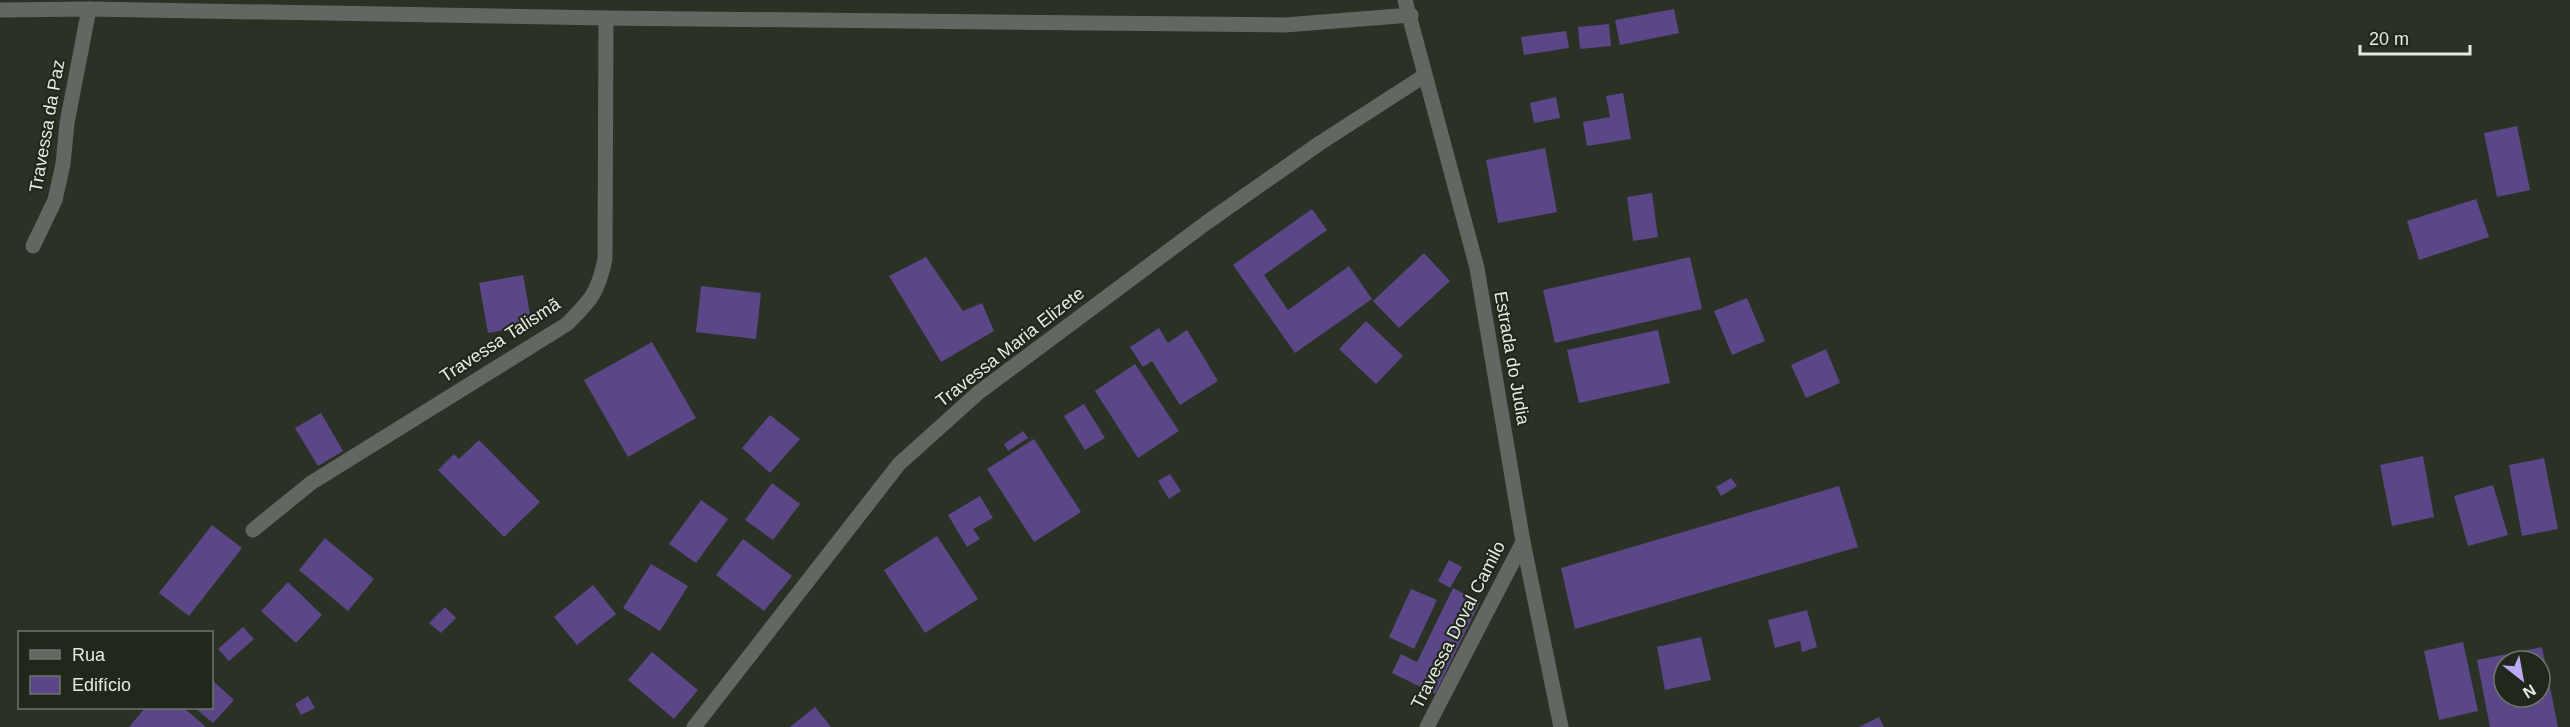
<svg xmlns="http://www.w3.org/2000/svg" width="2570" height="727" font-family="Arial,sans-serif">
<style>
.building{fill:#5b4788;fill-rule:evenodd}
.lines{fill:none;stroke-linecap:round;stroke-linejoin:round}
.minor{stroke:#636761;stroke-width:15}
.labels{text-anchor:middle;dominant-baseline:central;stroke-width:4.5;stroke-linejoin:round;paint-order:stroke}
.street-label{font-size:18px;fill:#e5eae2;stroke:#1f281b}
</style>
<rect width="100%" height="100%" fill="#293225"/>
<!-- building -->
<g class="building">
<polygon points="1674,9 1679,33 1620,45 1615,20"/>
<polygon points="1609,24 1611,46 1580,49 1578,27"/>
<polygon points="1566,31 1569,48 1524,55 1521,37"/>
<polygon points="1623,93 1631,139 1587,146 1583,122 1610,117 1606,96"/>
<polygon points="1556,97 1560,118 1534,123 1530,103"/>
<polygon points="2517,126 2530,190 2497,197 2484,133"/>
<polygon points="1545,148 1557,212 1498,223 1486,160"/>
<polygon points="1652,193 1658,237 1633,241 1627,197"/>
<polygon points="2476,199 2489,237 2419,260 2407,221"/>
<polygon points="1312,209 1327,230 1264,275 1288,310 1349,266 1372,299 1295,353 1233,265"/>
<polygon points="1424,253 1450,281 1399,328 1373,301"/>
<polygon points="926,257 963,311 982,303 994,331 941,362 889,276"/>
<polygon points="1690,257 1702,309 1555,343 1543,290"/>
<polygon points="523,275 532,325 488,333 479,283"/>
<polygon points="701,286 761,293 756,339 696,332"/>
<polygon points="1747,298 1765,341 1732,355 1714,311"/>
<polygon points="1366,321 1403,356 1376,384 1339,349"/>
<polygon points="1159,328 1168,343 1187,330 1218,381 1180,405 1152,361 1143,367 1130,347"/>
<polygon points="1658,330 1670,383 1579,403 1567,350"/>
<polygon points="652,342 696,418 628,457 584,380"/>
<polygon points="1826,349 1840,383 1806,398 1791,365"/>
<polygon points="1135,364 1179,431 1138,458 1095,391"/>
<polygon points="1084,404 1105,438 1085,450 1064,416"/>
<polygon points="321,413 343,451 318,466 295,428"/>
<polygon points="770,415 800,439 770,473 742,448"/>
<polygon points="1023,431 1028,438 1008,451 1004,444"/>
<polygon points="1034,439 1081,512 1034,542 987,469"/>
<polygon points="479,440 540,502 504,537 438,470 454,454 459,459"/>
<polygon points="2423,456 2434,517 2392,526 2380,465"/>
<polygon points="2544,458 2558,529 2522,536 2509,465"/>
<polygon points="1170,474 1181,491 1169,499 1158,481"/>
<polygon points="1731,478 1737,486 1721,496 1716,487"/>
<polygon points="772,483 800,504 773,540 745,520"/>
<polygon points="2493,485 2508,535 2468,546 2454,496"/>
<polygon points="1839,486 1858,547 1575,629 1561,568"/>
<polygon points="980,496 993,518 973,529 980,539 967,547 948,515"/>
<polygon points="701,500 728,519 696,563 669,544"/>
<polygon points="212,525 242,548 189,616 159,593"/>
<polygon points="937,536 978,599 925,633 884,570"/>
<polygon points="325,538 374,579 348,611 299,570"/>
<polygon points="743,539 792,576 764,611 716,575"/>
<polygon points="1449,560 1462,567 1450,588 1438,581"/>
<polygon points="651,564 688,586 660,631 623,608"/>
<polygon points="288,582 322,615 296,643 261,611"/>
<polygon points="593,585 616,614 577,645 554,617"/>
<polygon points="1453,588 1480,602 1435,694 1392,673 1401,654 1417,662"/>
<polygon points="1411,589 1437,600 1414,649 1389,637"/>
<polygon points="445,607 456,618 441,633 429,623"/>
<polygon points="1807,610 1817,647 1802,652 1800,641 1775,648 1768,620"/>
<polygon points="243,627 254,639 229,661 218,649"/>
<polygon points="1701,637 1711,680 1665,690 1657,647"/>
<polygon points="2463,642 2478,711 2439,720 2424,651"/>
<path d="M2542 647 2558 727H2490L2477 660ZM2504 661H2540V697H2504Z"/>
<polygon points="652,652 698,690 674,719 628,680"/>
<polygon points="212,680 234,700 213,723 195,708 212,708"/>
<polygon points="308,696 315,708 301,715 295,704"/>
<polygon points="815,707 831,727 790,727"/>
<polygon points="145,708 184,708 206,727 129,727"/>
<polygon points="1879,717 1884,727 1859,727"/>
</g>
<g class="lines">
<!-- minor -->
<g class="minor">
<polyline points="1405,0 1477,268 1523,542 1561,727"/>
<polyline points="0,10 89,9 606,18 1285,25 1411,15"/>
<polyline points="33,246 55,200 63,164 67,123 89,9"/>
<path d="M253 530 311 483 567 324C591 300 598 293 605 259L606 18"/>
<polyline points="694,727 899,464 978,393 1206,223 1320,143 1424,76"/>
<polyline points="1427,727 1523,542"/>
</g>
</g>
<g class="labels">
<!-- street labels -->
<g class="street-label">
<text transform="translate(47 126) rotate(-80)">Travessa da Paz</text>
<text transform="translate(500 340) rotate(-33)">Travessa Talismã</text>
<text transform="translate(1010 347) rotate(-38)">Travessa Maria Elizete</text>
<text transform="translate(1512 358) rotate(80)">Estrada do Judia</text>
<text transform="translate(1458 625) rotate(-63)">Travessa Doval Camilo</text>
</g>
</g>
<!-- legend -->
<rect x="18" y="631" width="195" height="78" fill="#1f281b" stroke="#6e766b" stroke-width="1.5"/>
<rect x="30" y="650" width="30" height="9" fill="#636761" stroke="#6e766b" stroke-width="1.5"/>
<text x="72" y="661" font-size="18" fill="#e5eae2">Rua</text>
<rect x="30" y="676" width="30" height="18" fill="#5b4788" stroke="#6e766b" stroke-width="1.5"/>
<text x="72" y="691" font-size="18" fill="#e5eae2">Edifício</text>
<!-- north arrow -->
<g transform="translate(2522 679) rotate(149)"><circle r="28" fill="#1f281b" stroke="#6e766b" stroke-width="1.5"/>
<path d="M0-4.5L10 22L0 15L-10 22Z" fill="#bea9f5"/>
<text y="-9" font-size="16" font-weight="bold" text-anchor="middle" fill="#e5eae2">N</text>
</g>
<!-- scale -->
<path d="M2360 45v9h110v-9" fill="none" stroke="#e5eae2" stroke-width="3"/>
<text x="2369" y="45" font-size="18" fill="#e5eae2" stroke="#1f281b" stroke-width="4.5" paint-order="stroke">20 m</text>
</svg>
